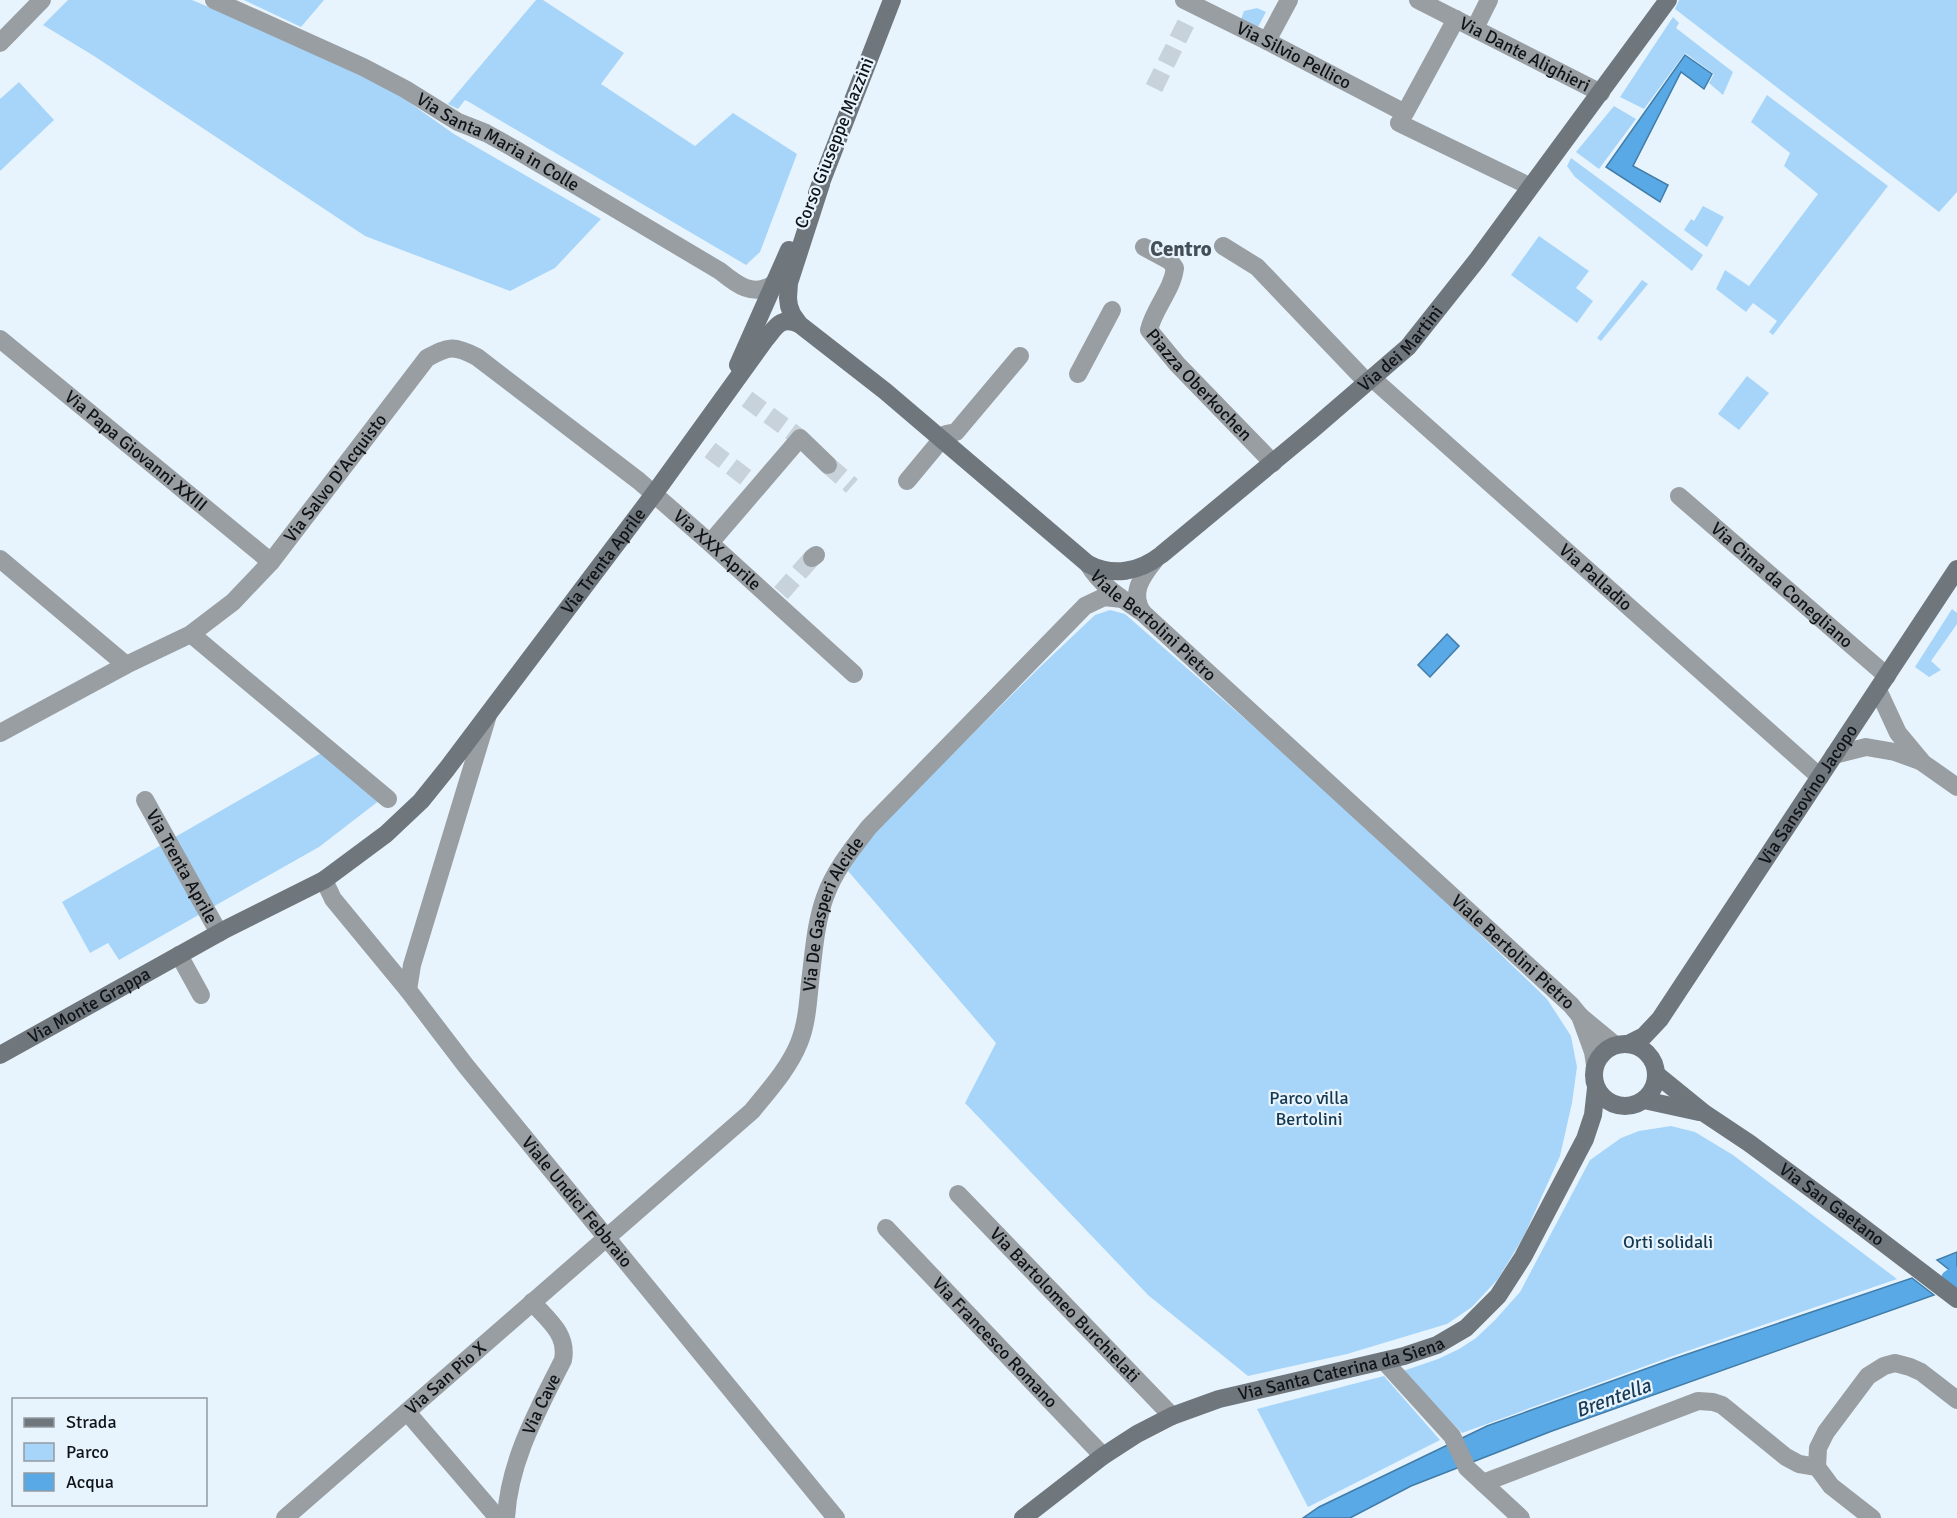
<svg xmlns="http://www.w3.org/2000/svg" width="1957" height="1518" font-family="Signika,sans-serif">
<style>
.green{fill:#a7d5fa}
.water{fill:#58a9e6;stroke:#427ca8;stroke-width:1.5}
.lines{fill:none;stroke-linecap:round;stroke-linejoin:round}
.canal{stroke:#58a9e6;stroke-width:21}
.street-tunnel{stroke:#c8d2db;stroke-width:18;stroke-dasharray:18 9;stroke-linecap:butt}
.street{stroke:#999ea2;stroke-width:18}
.secondary{stroke:#6f767c;stroke-width:18}
.labels{text-anchor:middle;dominant-baseline:central;stroke-width:4.5;stroke-linejoin:round;paint-order:stroke}
.street-label{font-size:18px;fill:#101418;stroke:#e8f4fd}
.park-label{font-size:18px;fill:#153851;stroke:#e8f4fd}
.water-label{font-size:20px;font-style:italic;fill:#183a54;stroke:#e8f4fd}
.quarter-label{font-size:21px;font-weight:bold;fill:#444e56;stroke:#e8f4fd}
</style>
<rect width="100%" height="100%" fill="#e8f4fd"/>
<!-- green -->
<g class="green">
<polygon points="68,0 192,0 294,43 396,93 454,134 601,219 555,268 510,291 365,236 94,56 43,25"/>
<polygon points="244,0 324,0 301,27"/>
<polygon points="536,0 543,0 624,53 601,84 695,146 733,113 797,154 760,252 746,265 469,102 465,100 458,109 448,104"/>
<polygon points="1679,0 1957,0 1957,192 1939,212 1675,9"/>
<polygon points="1257,8 1266,12 1258,27 1241,19 1244,11"/>
<polygon points="1673,17 1679,23 1676,28 1733,72 1723,95 1709,83 1714,74 1685,53 1644,109 1620,97"/>
<polygon points="19,82 54,120 0,171 0,99"/>
<polygon points="1767,95 1888,186 1773,335 1769,332 1777,321 1753,303 1746,312 1716,289 1725,270 1749,286 1818,194 1784,166 1790,153 1751,122"/>
<polygon points="1614,106 1636,119 1599,169 1576,152"/>
<polygon points="1571,158 1703,255 1692,271 1575,177 1567,166"/>
<polygon points="1703,206 1724,217 1707,247 1684,230 1691,219 1694,221"/>
<polygon points="1539,236 1589,271 1576,288 1593,301 1577,323 1511,275"/>
<polygon points="1642,280 1648,284 1601,341 1597,338"/>
<polygon points="1747,376 1769,393 1739,430 1718,414"/>
<polygon points="1952,609 1957,613 1957,624 1931,661 1941,670 1929,677 1915,667"/>
<polygon points="1110,610 1125,614 1370,828 1547,999 1571,1036 1577,1067 1572,1103 1560,1156 1524,1236 1498,1279 1472,1307 1447,1324 1347,1354 1248,1376 1148,1295 965,1103 996,1043 848,871 862,848 888,818 1041,666 1095,615"/>
<polygon points="323,752 380,800 319,847 119,960 108,943 90,953 62,902"/>
<polygon points="1671,1126 1695,1132 1733,1155 1897,1279 1673,1356 1462,1433 1403,1371 1438,1359 1459,1349 1476,1338 1495,1320 1520,1292 1590,1160 1621,1138 1639,1131"/>
<polygon points="1384,1376 1440,1440 1308,1507 1257,1409"/>
</g>
<!-- water -->
<g class="water">
<polygon points="1685,55 1712,74 1704,89 1681,72 1633,166 1668,185 1660,202 1606,167"/>
<polygon points="1447,634 1459,646 1430,677 1418,665"/>
<polygon points="1957,1252 1957,1276 1937,1260"/>
<polygon points="1912,1278 1934,1295 1552,1431 1411,1486 1350,1518 1303,1518 1319,1507 1487,1426 1673,1359"/>
</g>
<g class="lines">
<!-- canal -->
<polyline class="canal" points="1951,1280 1957,1277"/>
<!-- street-tunnel -->
<g class="street-tunnel">
<polyline points="1154,88 1188,19"/>
<polyline points="747,399 800,438"/>
<polyline points="710,450 758,487"/>
<polyline points="828,465 852,486"/>
<polyline points="781,593 812,558"/>
</g>
<!-- street -->
<g class="street">
<path id="s1" d="M214 0 363 67 405 89 458 122 486 133 513 148 720 271C736 284 753 298 773 284"/>
<path id="s2" d="M1184 0 1267 41 1405 113 1456 19"/>
<path id="s3" d="M1418 0 1601 93"/>
<polyline points="1475,28 1489,0"/>
<polyline points="1267,41 1289,0"/>
<polyline points="0,43 42,0"/>
<polyline points="1399,123 1523,183"/>
<polyline points="1223,246 1257,267 1361,376"/>
<path id="s4" d="M1144 247 1170 261 1175 268C1172 291 1154 308 1149 330L1177 364 1273 463"/>
<path id="s5" d="M0 339 271 562"/>
<polyline points="1078,374 1112,310"/>
<path id="s6" d="M1373 379 1820 777"/>
<polyline points="907,481 946,434 956,432 1020,356"/>
<path id="s7" d="M1679 496 1887 676"/>
<polyline points="710,543 800,438 828,465"/>
<polyline points="812,558 816,555"/>
<polyline points="0,559 126,665"/>
<path id="s8" d="M1088 564C1101 586 1122 599 1143 613L1571 1005 1580 1016"/>
<path d="M1143 613C1129 594 1142 576 1155 560"/>
<polyline points="191,634 388,799"/>
<polyline points="1878,690 1898,733 1923,763 1957,787"/>
<path id="s9" d="M0 733 126 665 191 634 233 602 271 562 427 358C449 346 454 345 477 357L639 481 710 543 854 674"/>
<polyline points="1834,755 1866,747 1895,752 1920,761"/>
<path id="s10" d="M145 800 219 933"/>
<path id="s11" d="M324 880 333 899 408 990 466 1066 836 1518"/>
<polyline points="179,955 201,995"/>
<polyline points="408,990 412,965 488,715"/>
<polyline points="1595,1065 1593,1052 1580,1016 1615,1045"/>
<path id="s12" d="M958 1194 1172 1416"/>
<path id="s13" d="M886 1228 1103 1456"/>
<polyline points="1384,1361 1452,1436 1467,1468 1521,1518"/>
<polyline points="407,1412 498,1518"/>
<polyline points="1483,1483 1698,1401 1713,1402 1722,1405 1786,1457 1799,1464 1817,1467"/>
<path id="s14" d="M285 1518 752 1111C769 1090 789 1068 799 1043 808 1021 808 997 811 974 814 949 816 922 825 897 834 871 852 849 869 827L1085 606 1104 597 1122 599"/>
<path id="s15" d="M506 1518C509 1461 538 1410 563 1360 568 1334 548 1320 532 1302"/>
<polyline points="1872,1518 1831,1486 1817,1467 1818,1448 1826,1432 1868,1376 1884,1366 1895,1363 1910,1367 1921,1372 1957,1400"/>
</g>
<!-- secondary -->
<g class="secondary">
<path id="s16" d="M821 184 789 283 788 298 789 306 792 314 799 324 885 391 1088 564C1113 577 1139 572 1161 555L1313 429 1408 347 1477 260 1668 0"/>
<polyline points="817,193 892,0"/>
<polyline points="738,365 789,250"/>
<circle cx="1625" cy="1075" r="31"/>
<path id="s17" d="M1628 1044 1644 1036 1660 1019 1957 569"/>
<path id="s18" d="M0 1055 226 929 324 880 386 834 421 801 446 770 654 494 765 340C776 327 780 316 799 324"/>
<path id="s19" d="M1656 1074 1704 1113 1749 1143 1852 1219 1957 1299"/>
<polyline points="1644,1100 1699,1112"/>
<path id="s20" d="M1023 1518 1103 1456 1137 1434 1172 1416 1219 1399 1404 1356 1437 1345 1466 1328 1498 1296 1523 1257 1585 1139 1593 1115 1596 1088"/>
</g>
</g>
<g class="labels">
<!-- street labels -->
<g class="street-label">
<text stroke="none"><textPath href="#s3" startOffset="120">Via Dante Alighieri</textPath></text>
<text stroke="none"><textPath href="#s2" startOffset="123">Via Silvio Pellico</textPath></text>
<text stroke="none"><textPath href="#s1" startOffset="318">Via Santa Maria in Colle</textPath></text>
<text transform="translate(834 143) rotate(-68)">Corso Giuseppe Mazzini</text>
<text stroke="none"><textPath href="#s16" startOffset="918">Via dei Martini</textPath></text>
<text stroke="none"><textPath href="#s4" startOffset="180">Piazza Oberkochen</textPath></text>
<text stroke="none"><textPath href="#s5" startOffset="176">Via Papa Giovanni XXIII</textPath></text>
<text stroke="none"><textPath href="#s9" startOffset="429">Via Salvo D'Acquisto</textPath></text>
<text stroke="none"><textPath href="#s9" startOffset="942">Via XXX Aprile</textPath></text>
<text stroke="none"><textPath href="#s18" startOffset="795">Via Trenta Aprile</textPath></text>
<text stroke="none"><textPath href="#s6" startOffset="298">Via Palladio</textPath></text>
<text stroke="none"><textPath href="#s7" startOffset="136">Via Cima da Conegliano</textPath></text>
<text stroke="none"><textPath href="#s8" startOffset="90">Viale Bertolini Pietro</textPath></text>
<text stroke="none"><textPath href="#s17" startOffset="310">Via Sansovino Jacopo</textPath></text>
<text stroke="none"><textPath href="#s10" startOffset="76">Via Trenta Aprile</textPath></text>
<text stroke="none"><textPath href="#s14" startOffset="837">Via De Gasperi Alcide</textPath></text>
<text stroke="none"><textPath href="#s8" startOffset="576">Viale Bertolini Pietro</textPath></text>
<text stroke="none"><textPath href="#s18" startOffset="102">Via Monte Grappa</textPath></text>
<text stroke="none"><textPath href="#s11" startOffset="410">Viale Undici Febbraio</textPath></text>
<text stroke="none"><textPath href="#s19" startOffset="219">Via San Gaetano</textPath></text>
<text stroke="none"><textPath href="#s12" startOffset="154">Via Bartolomeo Burchielati</textPath></text>
<text stroke="none"><textPath href="#s13" startOffset="158">Via Francesco Romano</textPath></text>
<text stroke="none"><textPath href="#s20" startOffset="357">Via Santa Caterina da Siena</textPath></text>
<text stroke="none"><textPath href="#s14" startOffset="213">Via San Pio X</textPath></text>
<text stroke="none"><textPath href="#s15" startOffset="120">Via Cave</textPath></text>
</g>
<!-- park labels -->
<g class="park-label">
<text x="1309" y="1098">Parco villa<tspan x="1309" dy="21">Bertolini</tspan></text>
<text x="1668" y="1242">Orti solidali</text>
</g>
<!-- water labels -->
<g class="water-label">
<text transform="translate(1613 1398) rotate(-20)">Brentella</text>
</g>
<!-- quarter labels -->
<g class="quarter-label">
<text x="1181" y="249">Centro</text>
</g>
</g>
<!-- legend -->
<rect x="12" y="1398" width="195" height="108" fill="#e8f4fd" stroke="#929aa1" stroke-width="1.5"/>
<rect x="24" y="1418" width="30" height="9" fill="#6f767c" stroke="#929aa1" stroke-width="1.5"/>
<text x="66" y="1428" font-size="18" fill="#101418">Strada</text>
<rect x="24" y="1443" width="30" height="18" fill="#a7d5fa" stroke="#929aa1" stroke-width="1.5"/>
<text x="66" y="1458" font-size="18" fill="#101418">Parco</text>
<rect x="24" y="1473" width="30" height="18" fill="#58a9e6" stroke="#929aa1" stroke-width="1.5"/>
<text x="66" y="1488" font-size="18" fill="#101418">Acqua</text>
</svg>
